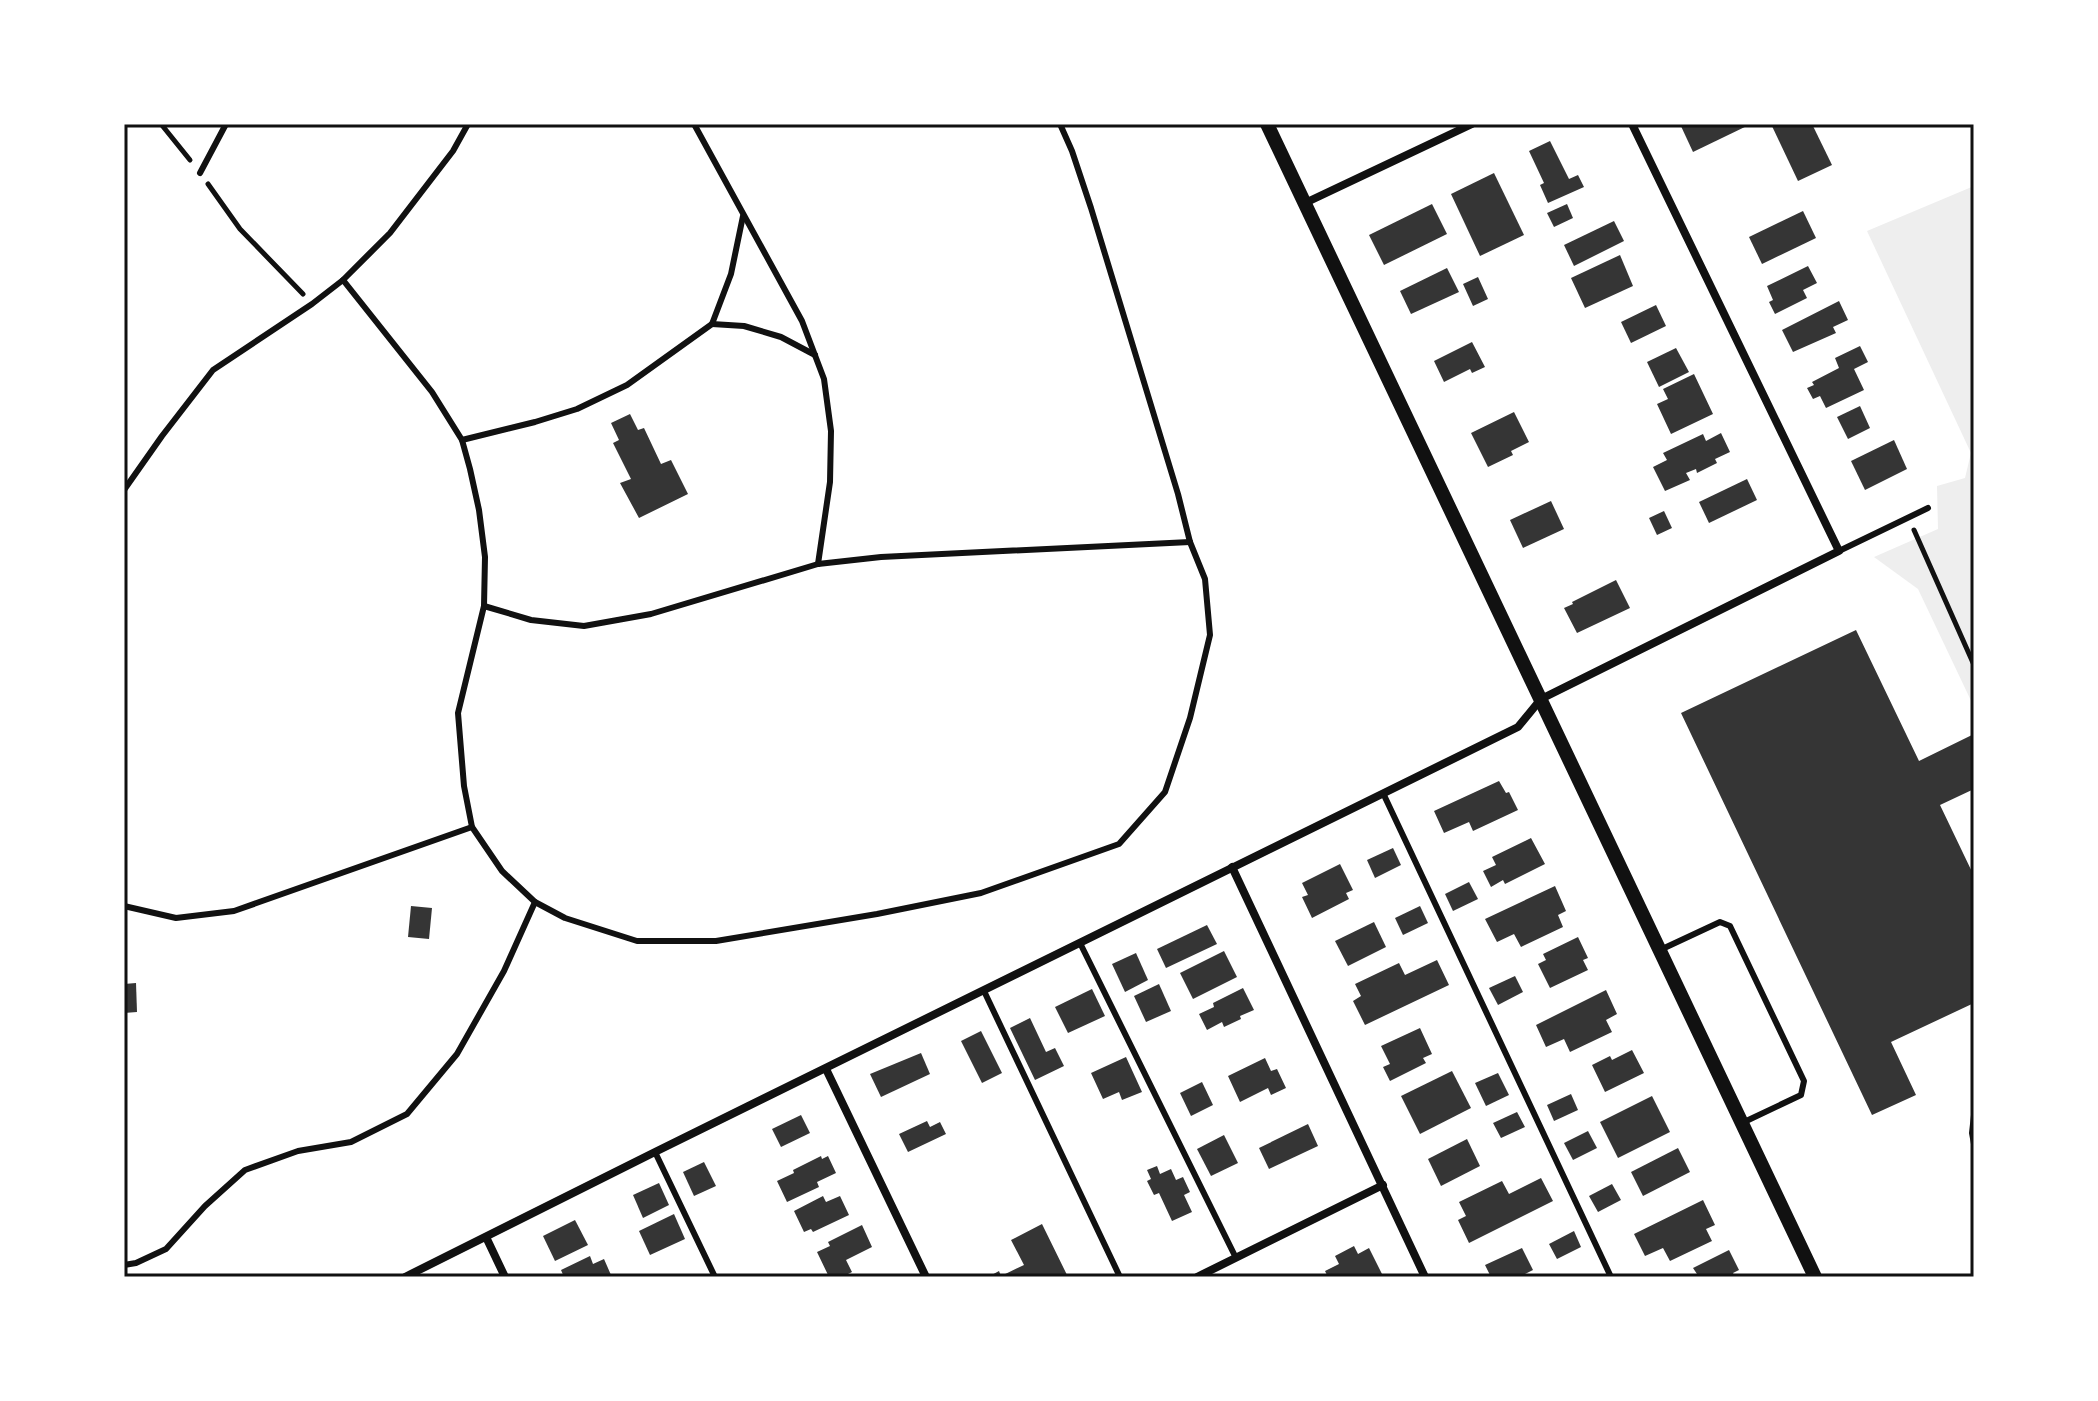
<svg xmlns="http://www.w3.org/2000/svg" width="2098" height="1401" font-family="'Exo 2',sans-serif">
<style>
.green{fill:#eee}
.building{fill:#353535}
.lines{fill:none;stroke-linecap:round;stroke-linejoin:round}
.path{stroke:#111;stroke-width:5}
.service{stroke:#111;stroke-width:6}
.minor{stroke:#111;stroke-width:8}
.tertiary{stroke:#111;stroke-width:14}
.neatline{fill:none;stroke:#111;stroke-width:3}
</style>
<rect width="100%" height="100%" fill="#fff"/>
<!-- green -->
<polygon class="green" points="1974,186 1974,707 1918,589 1874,557 1938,529 1937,486 1965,478 1971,453 1867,231"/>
<!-- building -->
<g class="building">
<polygon points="1680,124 1751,124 1693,152"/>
<polygon points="1771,124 1812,124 1832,165 1798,181"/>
<polygon points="1550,141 1569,179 1578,175 1584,187 1548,203 1540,185 1544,183 1529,151"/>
<polygon points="1494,173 1524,235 1480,256 1451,194"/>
<polygon points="1432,204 1447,234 1384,265 1369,235"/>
<polygon points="1567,204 1573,218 1554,227 1547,213"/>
<polygon points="1803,211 1816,238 1762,264 1749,237"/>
<polygon points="1614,221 1624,241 1574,266 1564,245"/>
<polygon points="1620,255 1633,286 1585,308 1571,278"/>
<polygon points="1808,266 1817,283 1803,290 1807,298 1775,314 1769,302 1773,300 1767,286"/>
<polygon points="1447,268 1459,292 1411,314 1400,291"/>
<polygon points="1478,277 1488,299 1473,306 1463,284"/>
<polygon points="1839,301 1848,320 1833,327 1836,333 1793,352 1782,330"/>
<polygon points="1656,305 1666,326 1631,343 1621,322"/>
<polygon points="1472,342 1485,367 1472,373 1470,369 1444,382 1434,361"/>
<polygon points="1860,346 1868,362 1854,369 1864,390 1826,408 1820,396 1813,399 1807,388 1814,385 1812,382 1839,368 1835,358"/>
<polygon points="1676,348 1689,372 1659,387 1647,362"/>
<polygon points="1694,374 1713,414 1671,434 1657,404 1668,399 1663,389"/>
<polygon points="1860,406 1870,428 1848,439 1837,417"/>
<polygon points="1514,412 1529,442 1511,451 1513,455 1488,467 1471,433"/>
<polygon points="630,414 638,430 644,428 661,464 671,460 688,494 639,518 620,483 631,479 613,443 619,440 611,423"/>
<polygon points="1721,433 1730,452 1715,459 1717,463 1697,473 1696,469 1686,473 1690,480 1665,491 1653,467 1667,460 1663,453 1703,434 1706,441"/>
<polygon points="1894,440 1907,469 1865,490 1851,461"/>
<polygon points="1747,479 1757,500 1709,523 1699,502"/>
<polygon points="1551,501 1564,529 1523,548 1510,520"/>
<polygon points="1664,511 1672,528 1657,535 1649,518"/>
<polygon points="1616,580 1630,608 1577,633 1564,608 1573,604 1572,602"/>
<polygon points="1856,630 1919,761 1974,734 1974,789 1940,805 1974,876 1974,1003 1891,1042 1916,1095 1872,1115 1681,713"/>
<polygon points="1499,781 1506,793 1509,792 1518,810 1473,831 1469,822 1444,833 1434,811"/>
<polygon points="1531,838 1545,864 1505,884 1503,880 1491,887 1483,871 1496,865 1492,857"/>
<polygon points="1393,848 1401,865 1375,878 1367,860"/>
<polygon points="1340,864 1353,890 1346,893 1349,899 1312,918 1302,897 1308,895 1302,883"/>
<polygon points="1469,882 1478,899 1453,911 1445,894"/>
<polygon points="1555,886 1566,911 1558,915 1563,927 1521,947 1514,934 1497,942 1485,919"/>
<polygon points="411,906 432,908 429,939 408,937"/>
<polygon points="1420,906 1428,923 1403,935 1395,918"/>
<polygon points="1374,922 1386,947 1348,966 1335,941"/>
<polygon points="1207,925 1217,944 1166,968 1157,949"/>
<polygon points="1578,937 1588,958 1583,960 1588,970 1550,988 1538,964 1546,960 1543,954"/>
<polygon points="1224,951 1237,977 1193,999 1180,973"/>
<polygon points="1136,953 1148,980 1125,992 1112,964"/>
<polygon points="1437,960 1449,985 1365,1025 1353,1001 1361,996 1355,984 1399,963 1405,975"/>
<polygon points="1515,976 1523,992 1498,1005 1489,988"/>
<polygon points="136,983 137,1012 124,1013 124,984"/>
<polygon points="1159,984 1171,1011 1146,1022 1134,996"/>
<polygon points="1243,988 1254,1010 1240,1016 1241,1019 1224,1027 1222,1022 1207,1030 1199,1014 1214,1007 1213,1003"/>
<polygon points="1092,989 1105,1016 1068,1033 1055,1007"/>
<polygon points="1606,990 1617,1014 1606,1020 1612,1032 1570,1052 1564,1039 1546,1047 1536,1025"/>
<polygon points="1030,1018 1046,1052 1055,1048 1064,1066 1035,1080 1010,1028"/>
<polygon points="1420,1028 1432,1054 1423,1058 1426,1063 1390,1081 1383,1067 1390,1064 1381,1046"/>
<polygon points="981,1031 1002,1073 982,1083 961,1041"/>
<polygon points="1632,1050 1644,1073 1605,1092 1592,1065 1610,1056 1612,1060"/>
<polygon points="921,1053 930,1074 881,1097 870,1074"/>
<polygon points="1126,1057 1142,1092 1122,1100 1119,1092 1103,1099 1091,1073"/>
<polygon points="1265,1058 1271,1071 1277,1069 1286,1088 1271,1095 1268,1088 1240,1102 1228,1076"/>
<polygon points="1452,1071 1471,1108 1420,1134 1401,1096"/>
<polygon points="1498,1073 1509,1095 1486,1106 1475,1083"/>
<polygon points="1202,1082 1213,1105 1191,1116 1180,1093"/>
<polygon points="1571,1094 1578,1110 1554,1121 1547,1105"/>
<polygon points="1652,1096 1670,1132 1618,1158 1600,1122"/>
<polygon points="1517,1112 1525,1127 1501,1138 1493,1123"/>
<polygon points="801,1115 810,1133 781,1147 772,1129"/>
<polygon points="927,1121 930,1127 940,1122 946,1134 908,1152 899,1134"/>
<polygon points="1308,1124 1318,1146 1269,1169 1259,1148"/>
<polygon points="1588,1131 1597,1148 1573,1160 1564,1143"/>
<polygon points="1224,1135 1238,1163 1211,1176 1197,1149"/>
<polygon points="1467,1139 1480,1166 1441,1186 1428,1159"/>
<polygon points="1678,1148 1690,1172 1643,1196 1631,1172"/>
<polygon points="821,1156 822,1159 828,1156 836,1173 817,1182 819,1187 787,1202 777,1181 794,1173 793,1170"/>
<polygon points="704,1162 716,1186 694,1196 683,1172"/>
<polygon points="1157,1166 1160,1174 1171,1169 1176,1180 1183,1177 1190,1192 1184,1195 1192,1212 1172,1221 1159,1193 1154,1195 1147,1181 1151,1179 1147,1170"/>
<polygon points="1541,1178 1553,1201 1469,1243 1458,1220 1466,1216 1459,1202 1502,1181 1509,1194"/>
<polygon points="659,1183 669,1205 643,1218 633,1195"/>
<polygon points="1612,1184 1621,1200 1598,1212 1589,1196"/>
<polygon points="823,1196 826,1202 840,1196 849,1215 813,1232 811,1229 804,1232 794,1211"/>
<polygon points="1703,1200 1715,1225 1706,1229 1712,1241 1670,1261 1663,1248 1645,1256 1634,1234"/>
<polygon points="674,1214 685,1239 650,1255 639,1231"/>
<polygon points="575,1220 588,1245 555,1261 543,1236"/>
<polygon points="1042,1224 1068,1277 988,1277 999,1271 1001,1276 1024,1265 1011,1240"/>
<polygon points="862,1225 872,1247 846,1260 852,1272 842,1277 829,1277 817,1252 830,1246 828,1242"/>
<polygon points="1574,1231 1581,1247 1557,1259 1549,1244"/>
<polygon points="1354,1246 1358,1254 1369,1248 1382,1274 1375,1277 1328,1277 1325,1271 1339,1264 1335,1256"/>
<polygon points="1522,1248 1533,1270 1525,1274 1526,1277 1491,1277 1485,1265"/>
<polygon points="1729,1250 1739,1270 1733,1273 1735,1277 1691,1277 1697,1274 1693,1268"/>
<polygon points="590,1256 593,1264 604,1259 611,1275 606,1277 564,1277 561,1270"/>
</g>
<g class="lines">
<!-- path -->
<g class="path">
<polyline points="161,124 190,160"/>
<polyline points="208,184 240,229 303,294"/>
<polyline points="1914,530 1974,665"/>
</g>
<!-- service -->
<g class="service">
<polyline points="694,124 802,321 824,379 831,431 830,482 818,564"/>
<polyline points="200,173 226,124"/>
<polyline points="343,280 432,392 462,440 470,469 479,510 485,557 484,606 458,713 464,786 472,827 502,871 535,902 565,918 637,941 716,941 877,914 981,893 1119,844 1165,792 1190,718 1210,635 1205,579 1190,542 1178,494 1091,208 1072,151 1060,124"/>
<polyline points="712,324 744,326 781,337 815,355"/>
<polyline points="462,440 535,422 577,409 627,385 712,324 731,274 743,216"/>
<polyline points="124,490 162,436 213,370 312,304 343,280 390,233 453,151 468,124"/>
<polyline points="1839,551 1928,508"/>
<polyline points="484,606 531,620 584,626 651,614 818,564 881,557 1190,542"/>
<polyline points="1383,793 1611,1277"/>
<polyline points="124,906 176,918 234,911 472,827"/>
<polyline points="1080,943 1236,1258"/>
<polyline points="1660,950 1720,922 1730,926 1804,1081 1801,1095 1742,1123"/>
<polyline points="984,991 1120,1277"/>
<polyline points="1974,1115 1972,1133 1974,1144"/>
<polyline points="655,1152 715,1277"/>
<polyline points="124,1265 136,1263 166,1249 205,1206 245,1170 298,1151 351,1142 407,1114 457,1054 504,971 535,902"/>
</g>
<!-- minor -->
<g class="minor">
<polyline points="1305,203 1472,124"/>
<polyline points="1232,867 1425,1277"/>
<polyline points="826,1069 926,1277"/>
<polyline points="486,1237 505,1277"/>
<polyline points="405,1277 655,1152 1518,727 1541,699 1839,551 1632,124"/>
<polyline points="1197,1277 1383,1185"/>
</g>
<!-- tertiary -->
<polyline class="tertiary" points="1267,124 1815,1277"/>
</g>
<!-- border -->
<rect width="2098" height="1401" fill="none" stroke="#ffffff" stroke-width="252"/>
<rect x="126" y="126" width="1846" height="1149" class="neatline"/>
</svg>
